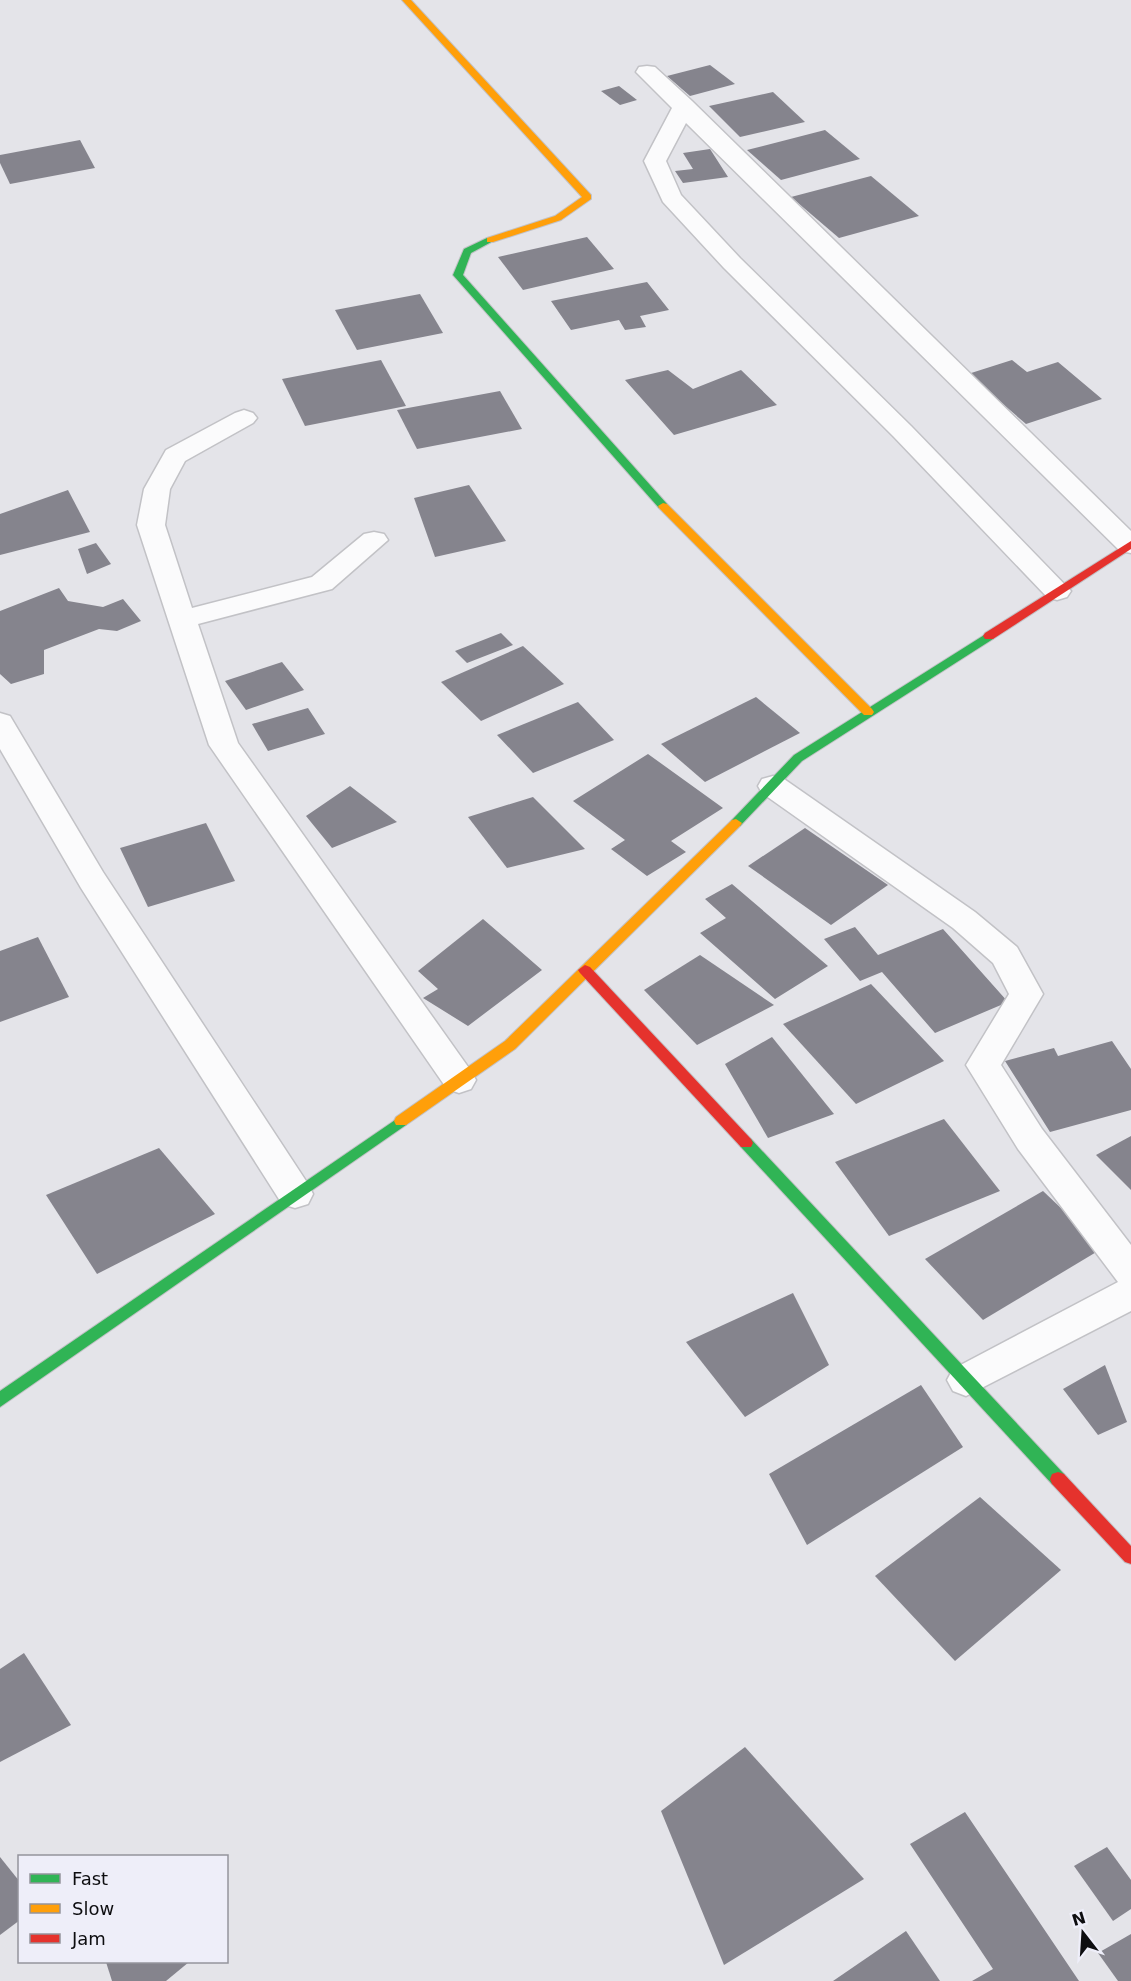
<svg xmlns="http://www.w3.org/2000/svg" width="1131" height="1981" font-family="'DejaVu Sans',sans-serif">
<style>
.building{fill:#85848d}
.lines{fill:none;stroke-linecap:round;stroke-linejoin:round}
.street-casing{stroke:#c2c2c6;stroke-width:3}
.fast-casing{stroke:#c2c2c6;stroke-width:2}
.slow-casing{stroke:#c2c2c6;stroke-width:2}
.jam-casing{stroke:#c2c2c6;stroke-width:2}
.street{fill:#fbfbfc;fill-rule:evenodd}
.fast{fill:#30b455;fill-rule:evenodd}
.slow{fill:#ff9f0a;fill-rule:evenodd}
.jam{fill:#e5322d;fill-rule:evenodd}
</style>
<rect width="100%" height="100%" fill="#e4e4e9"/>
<!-- building -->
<g class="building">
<polygon points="710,65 735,84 690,96 667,76"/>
<polygon points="619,86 637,100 620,105 601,91"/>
<polygon points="773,92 805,122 740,137 709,106"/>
<polygon points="825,130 860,159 781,180 747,150"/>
<polygon points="80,140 95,168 10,184 0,163 0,155"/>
<polygon points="710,149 728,177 683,183 675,171 693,169 683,153"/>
<polygon points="871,176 919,216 839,238 791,197"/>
<polygon points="587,237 614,269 523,290 498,257"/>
<polygon points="647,282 669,310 640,316 646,327 625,330 619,320 571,330 551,301"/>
<polygon points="420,294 443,333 357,350 335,310"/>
<polygon points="381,360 406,406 305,426 282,379"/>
<polygon points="1012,360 1027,372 1058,362 1102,399 1026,424 968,374"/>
<polygon points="668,370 693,389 741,370 777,405 674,435 625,380"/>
<polygon points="500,391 522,429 417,449 397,410"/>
<polygon points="469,485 506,541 435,557 414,498"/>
<polygon points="68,490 90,532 0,555 0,514"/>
<polygon points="96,543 111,564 87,574 78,549"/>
<polygon points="59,588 68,601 103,607 123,599 141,621 117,631 99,629 44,650 44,674 11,684 0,674 0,611"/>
<polygon points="501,633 513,645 467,663 455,651"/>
<polygon points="523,646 564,684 481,721 441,682"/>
<polygon points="282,662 304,690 246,710 225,681"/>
<polygon points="756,697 800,733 705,782 661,744"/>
<polygon points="578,702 614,740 533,773 497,735"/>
<polygon points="308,708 325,734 268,751 252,724"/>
<polygon points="648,754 723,808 671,841 686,852 647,876 611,849 625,840 573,801"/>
<polygon points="350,786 397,822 332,848 306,816"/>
<polygon points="533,797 585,849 507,868 468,817"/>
<polygon points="206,823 235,881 148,907 120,848"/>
<polygon points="805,828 888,885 831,925 748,866"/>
<polygon points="732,884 828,966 775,999 700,933 726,918 705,899"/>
<polygon points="483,919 542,970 468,1026 423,998 438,989 418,971"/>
<polygon points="855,927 878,955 943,929 1008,1002 935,1033 882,972 860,981 824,939"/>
<polygon points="38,937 69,997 0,1022 0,951"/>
<polygon points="700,955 774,1005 697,1045 644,990"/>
<polygon points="871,984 944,1061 856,1104 783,1024"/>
<polygon points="772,1037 834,1114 768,1138 725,1064"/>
<polygon points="1112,1041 1131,1069 1131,1110 1050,1132 1005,1061 1054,1048 1058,1056"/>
<polygon points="944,1119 1000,1191 889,1236 835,1162"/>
<polygon points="1131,1136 1131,1190 1096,1155"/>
<polygon points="159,1148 215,1214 97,1274 46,1195"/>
<polygon points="1043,1191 1103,1248 983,1320 925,1259"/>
<polygon points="793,1293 829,1365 745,1417 686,1342"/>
<polygon points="1105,1365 1127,1422 1098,1435 1063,1389"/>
<polygon points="921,1385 963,1447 807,1545 769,1474"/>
<polygon points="980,1497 1061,1570 955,1661 875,1576"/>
<polygon points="24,1653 71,1725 0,1762 0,1669"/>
<polygon points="745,1747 864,1879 724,1965 661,1811"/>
<polygon points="965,1812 1079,1981 972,1981 993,1969 910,1844"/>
<polygon points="1107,1847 1131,1880 1131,1909 1113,1921 1074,1866"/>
<polygon points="0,1857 20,1882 20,1920 0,1935"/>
<polygon points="906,1931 940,1981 833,1981"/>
<polygon points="1131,1934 1131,1981 1118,1981 1098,1953"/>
<polygon points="106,1962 189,1962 166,1981 112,1981"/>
</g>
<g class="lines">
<!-- street casing -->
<g class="street-casing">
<g id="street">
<polygon points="647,66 655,67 692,101 1131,531 1131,553 1120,551 686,123 666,161 681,195 740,258 911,426 1071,591 1067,597 1057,600 1047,597 893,436 724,268 663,202 644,161 672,108 636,72 639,67"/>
<polygon points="244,410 253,413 257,418 253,423 185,461 170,489 165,525 192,608 312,577 364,534 374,532 384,534 388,540 332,589 198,624 238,743 471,1071 476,1080 471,1089 459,1093 447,1089 209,745 137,525 144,489 166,450 235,413"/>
<polygon points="0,713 10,716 103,872 308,1184 313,1194 308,1204 295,1208 282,1204 81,888 0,749"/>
<polygon points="773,776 784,779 975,912 1017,947 1043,994 1001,1065 1042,1129 1131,1245 1131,1311 966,1396 953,1391 947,1380 953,1369 1118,1282 1018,1149 966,1065 1009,994 993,963 953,928 762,793 758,786 762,779"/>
</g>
</g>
<!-- fast casing -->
<g class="fast-casing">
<g id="fast">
<polygon points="487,238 495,240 471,253 463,275 667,504 667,508 659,508 453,275 464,249"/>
<polygon points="989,632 995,636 993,639 802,761 740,826 732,826 730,823 732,820 794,755"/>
<polygon points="401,1116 406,1117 408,1121 406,1125 0,1407 0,1391"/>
<polygon points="746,1137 751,1139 1064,1474 1066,1479 1064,1484 1058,1486 1052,1484 741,1147 739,1143 741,1139"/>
</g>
</g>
<!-- slow casing -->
<g class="slow-casing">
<g id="slow">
<polygon points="402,0 411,0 591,195 591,199 561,220 493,242 487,242 487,238 555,216 582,197"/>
<polygon points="663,503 667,504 872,709 874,712 872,715 864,715 659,508 658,506"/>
<polygon points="736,819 742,823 740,826 515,1049 406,1125 396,1125 394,1121 396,1117 505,1041 732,820"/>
</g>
</g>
<!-- jam casing -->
<g class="jam-casing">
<g id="jam">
<polygon points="1131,541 1131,549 993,639 985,639 983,636 985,633"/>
<polygon points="585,965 590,967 751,1139 753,1143 751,1147 741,1147 580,973 578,970"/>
<polygon points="1058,1472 1064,1474 1131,1546 1131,1564 1125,1562 1052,1484 1050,1479 1052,1474"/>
</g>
</g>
<!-- street -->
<use href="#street" class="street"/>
<!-- fast -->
<use href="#fast" class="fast"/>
<!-- slow -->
<use href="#slow" class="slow"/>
<!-- jam -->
<use href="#jam" class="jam"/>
</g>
<!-- legend -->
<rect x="18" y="1855" width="210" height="108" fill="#eeeef9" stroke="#94949c" stroke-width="1.5"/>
<rect x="30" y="1874" width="30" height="9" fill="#30b455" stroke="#94949c" stroke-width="1.5"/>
<text x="72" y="1885" font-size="18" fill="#0d0d10">Fast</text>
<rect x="30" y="1904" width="30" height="9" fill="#ff9f0a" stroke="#94949c" stroke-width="1.5"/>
<text x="72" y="1915" font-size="18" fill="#0d0d10">Slow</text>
<rect x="30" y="1934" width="30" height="9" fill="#e5322d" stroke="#94949c" stroke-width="1.5"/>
<text x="72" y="1945" font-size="18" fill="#0d0d10">Jam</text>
<!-- north arrow -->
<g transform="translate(1083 1933) rotate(343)" stroke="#eeeef9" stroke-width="4.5" paint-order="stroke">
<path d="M0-4.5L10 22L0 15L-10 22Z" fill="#0d0d10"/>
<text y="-9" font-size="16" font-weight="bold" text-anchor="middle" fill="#0d0d10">N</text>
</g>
</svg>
